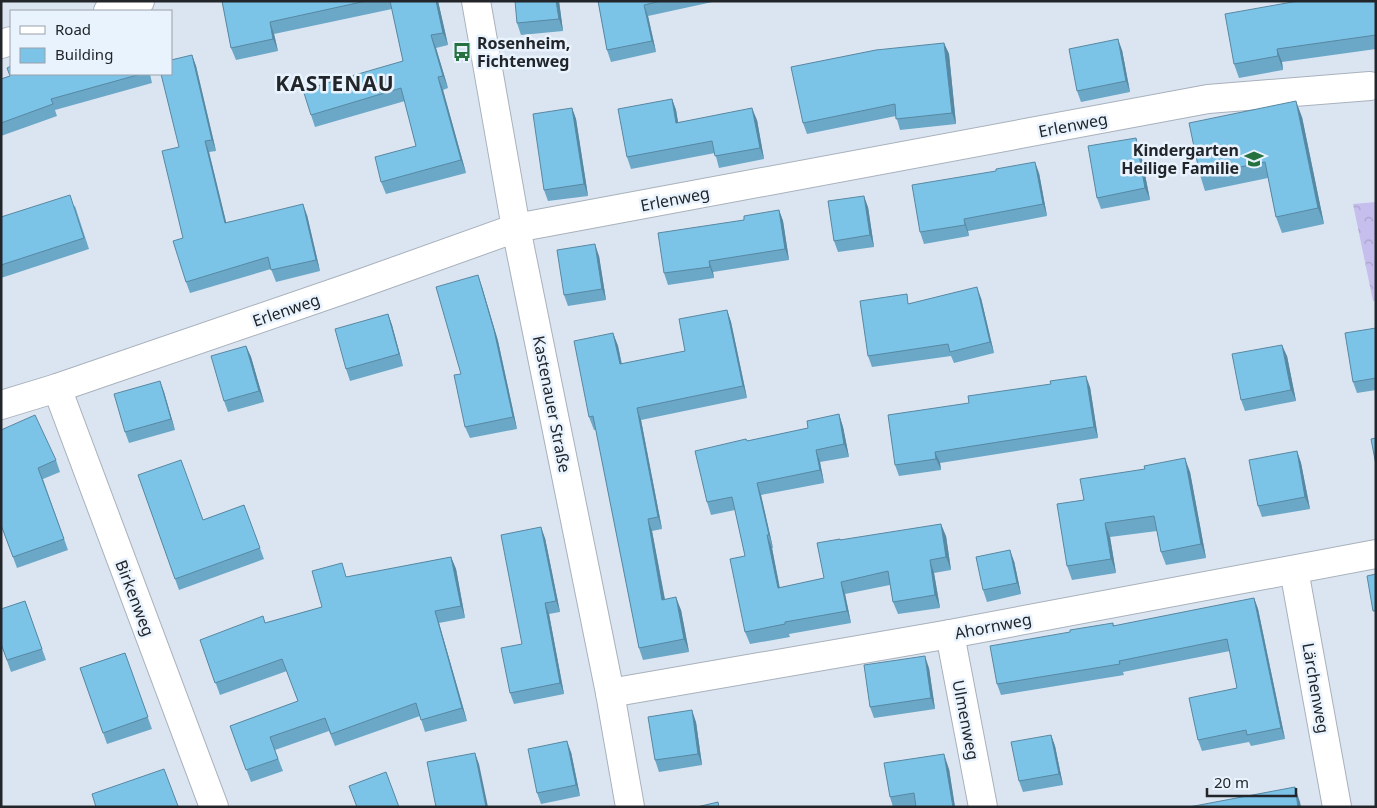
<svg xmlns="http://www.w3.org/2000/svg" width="1377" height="808" font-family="'Noto Sans',sans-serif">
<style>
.forest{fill:url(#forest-crowns)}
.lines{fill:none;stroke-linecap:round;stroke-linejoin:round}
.minor-casing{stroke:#a8b1bc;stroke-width:30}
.minor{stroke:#fff;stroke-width:28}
.wall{fill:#6ba8c8}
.shaded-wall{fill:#5788a2}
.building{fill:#7cc3e8;stroke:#5788a2}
.labels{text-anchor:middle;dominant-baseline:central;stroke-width:5;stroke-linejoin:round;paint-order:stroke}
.poi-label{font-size:16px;font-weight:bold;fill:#22262a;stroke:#e9f3fe;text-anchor:start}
.street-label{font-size:16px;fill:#22262a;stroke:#e9f3fe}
.district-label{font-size:21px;font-weight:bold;letter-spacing:1px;fill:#22262a;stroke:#e9f3fe}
</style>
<defs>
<pattern id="forest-crowns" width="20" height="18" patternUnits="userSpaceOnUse" patternTransform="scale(1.25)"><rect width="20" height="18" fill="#c6beed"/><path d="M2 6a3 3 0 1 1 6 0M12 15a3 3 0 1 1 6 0" fill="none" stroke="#aaa3cb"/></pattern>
</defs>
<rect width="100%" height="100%" fill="#dbe5f1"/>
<!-- forest -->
<polygon class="forest" points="1376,202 1376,301 1373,301 1353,204"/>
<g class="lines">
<!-- minor casing -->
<g class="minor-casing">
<g id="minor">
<polyline points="476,1 516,228 610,693 630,807"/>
<polyline points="108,11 140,1"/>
<polyline points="1,44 11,41"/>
<polyline points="57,388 214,807"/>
<polyline points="1,405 57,388 351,287 516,228 1208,99 1370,86"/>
<polyline points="1294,570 1337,807"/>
<polyline points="950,634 983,807"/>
<polyline points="610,693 950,634 1376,554"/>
</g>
</g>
<!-- minor -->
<use href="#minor" class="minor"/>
</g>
<!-- wall -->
<g class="wall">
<polygon points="222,1 438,1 448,45 436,48 448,88 443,90 466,173 386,194 381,182 416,146 405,101 315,127 311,115 403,61 392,9 274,34 278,51 236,60 231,48"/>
<polygon points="559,1 563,31 521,35 517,23"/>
<polygon points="598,1 717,1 648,16 656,52 611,62 607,50"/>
<polygon points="1376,1 1376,49 1282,62 1283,70 1239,78 1234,64"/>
<polygon points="944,43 949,54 956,124 900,130 896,116 807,134 803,123"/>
<polygon points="1122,50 1130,92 1081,102 1077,91"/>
<polygon points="192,55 196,66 216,151 209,152 226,222 307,215 320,271 276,282 271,269 190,293 186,282 179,147"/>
<polygon points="11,74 150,74 152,83 55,110 57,116 1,136 1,79 10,76"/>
<polygon points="672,99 676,110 678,122 757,120 764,159 719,168 715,153 631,169 627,157"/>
<polygon points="572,108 576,119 588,196 548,201 544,190"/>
<polygon points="1302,117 1324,224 1282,233 1276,217 1268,178 1205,191 1200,175"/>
<polygon points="1140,149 1150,200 1101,209 1097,198"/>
<polygon points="1039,173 1047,216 968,231 969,236 924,244 920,232"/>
<polygon points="75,206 89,249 1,278 1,217"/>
<polygon points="868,207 874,247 838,252 834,241"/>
<polygon points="779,210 783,221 789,260 713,272 714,278 668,285 664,273 744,220"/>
<polygon points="599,256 606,300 568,306 564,295"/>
<polygon points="482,287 498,341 517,429 470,438 465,427"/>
<polygon points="981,298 994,353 954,363 951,356 872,367 868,356 910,303"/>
<polygon points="727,310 731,322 747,398 641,420 662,529 652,531 665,599 681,610 689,652 643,660 639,648 596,430 594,430 589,417 613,333 618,346 622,364 685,351"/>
<polygon points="388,314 392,325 403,366 350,381 346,369"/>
<polygon points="1376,328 1376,390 1357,393 1353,382"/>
<polygon points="246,346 251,357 264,402 228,412 224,401"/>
<polygon points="1287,356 1296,401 1245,411 1241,400"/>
<polygon points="160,381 164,392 175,430 129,443 125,432"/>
<polygon points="1090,387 1098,438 940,463 941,470 899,476 895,465"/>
<polygon points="839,414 843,427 849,457 820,462 824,483 761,495 773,548 772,548 780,588 824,578 840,540 946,536 951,570 934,573 940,608 898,614 893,602 890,585 845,594 851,623 789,634 790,637 750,644 745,632 745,556 735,510 711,515 707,502 747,441 808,428"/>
<polygon points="1,430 56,460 60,472 43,479 68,550 17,568 1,525"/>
<polygon points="1297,451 1301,463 1310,509 1262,517 1258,506"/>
<polygon points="1190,472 1206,558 1166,565 1161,552 1157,531 1110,537 1116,573 1072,580 1067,566 1084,500"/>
<polygon points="138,475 203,520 244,505 264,559 179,590"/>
<polygon points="545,538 560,612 549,614 564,694 514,704 510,693 522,644"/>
<polygon points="451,557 456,569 465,618 439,623 467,721 425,732 420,716 335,746 329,731 275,750 283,771 251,782 230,726 298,701 287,671 220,695 200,640 265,623 322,607 347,577"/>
<polygon points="1014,561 1021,594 987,602 983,590"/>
<polygon points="1254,598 1258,609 1285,739 1251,746 1249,742 1202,751 1198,740 1237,688 1230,651 1123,672 1124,675 1001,695 997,684 1113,623 1114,626"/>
<polygon points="25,601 46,660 11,672 1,644"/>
<polygon points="125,653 152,729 107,744 80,668"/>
<polygon points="929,668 935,709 874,718 870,707"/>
<polygon points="696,722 702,765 659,772 655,760"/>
<polygon points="1051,735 1055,746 1063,785 1023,792 1019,781"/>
<polygon points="571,752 580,796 541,804 537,793"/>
<polygon points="949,769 955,807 893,807 890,797"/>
</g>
<!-- shaded-wall -->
<g class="shaded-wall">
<polygon points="436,1 438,1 448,45 443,33"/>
<polygon points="556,1 559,1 563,31 559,19"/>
<polygon points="644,5 648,16 656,52 652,41"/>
<polygon points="270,22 274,34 278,51 273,39"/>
<polygon points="431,35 436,48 448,88 443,76"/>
<polygon points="1118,39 1122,50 1130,92 1126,81"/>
<polygon points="944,43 949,54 956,124 952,113"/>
<polygon points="1277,49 1282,62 1283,70 1278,56"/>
<polygon points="192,55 196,66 216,151 212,140"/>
<polygon points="438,77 443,90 466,173 461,160"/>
<polygon points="672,99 676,110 680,134 676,123"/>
<polygon points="1296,101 1302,117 1324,224 1318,208"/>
<polygon points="572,108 576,119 588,196 584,184"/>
<polygon points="752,108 757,120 764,159 760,148"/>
<polygon points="1136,138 1140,149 1150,200 1145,188"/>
<polygon points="205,141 209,152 229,234 225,223"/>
<polygon points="1035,162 1039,173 1047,216 1043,204"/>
<polygon points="864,196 868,207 874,247 870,235"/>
<polygon points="303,204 307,215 320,271 316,260"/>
<polygon points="779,210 783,221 789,260 785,249"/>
<polygon points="964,219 968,231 969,236 965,225"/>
<polygon points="595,244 599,256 606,300 602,289"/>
<polygon points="709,261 713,272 714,278 710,267"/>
<polygon points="478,275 482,287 498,341 517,429 513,417"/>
<polygon points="977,287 981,298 994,353 990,342"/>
<polygon points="727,310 731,322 747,398 743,386"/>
<polygon points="388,314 392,325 403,366 399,354"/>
<polygon points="613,333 618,346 624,377 620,364"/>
<polygon points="1282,345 1287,356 1296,401 1291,390"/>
<polygon points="246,346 251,357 264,402 259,391"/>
<polygon points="1086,376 1090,387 1098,438 1094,427"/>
<polygon points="160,381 164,392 175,430 171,419"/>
<polygon points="637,408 641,420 662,529 658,517"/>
<polygon points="839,414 843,427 849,457 844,444"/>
<polygon points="816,450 820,462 824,483 820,470"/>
<polygon points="1297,451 1301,463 1310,509 1305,497"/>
<polygon points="935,452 940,463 941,470 936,459"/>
<polygon points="1185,458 1190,472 1206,558 1201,544"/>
<polygon points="757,483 761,495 773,548 769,535"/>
<polygon points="648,519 652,531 667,612 662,600"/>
<polygon points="1105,523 1110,537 1116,573 1111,559"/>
<polygon points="941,524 946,536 951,570 946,557"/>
<polygon points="541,527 545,538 560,612 556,601"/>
<polygon points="767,535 772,548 782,601 778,588"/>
<polygon points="1010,550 1014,561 1021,594 1017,583"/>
<polygon points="451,557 456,569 465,618 461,606"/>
<polygon points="930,560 934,573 940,608 935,595"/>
<polygon points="841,582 845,594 851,623 847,611"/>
<polygon points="676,597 681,610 689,652 684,639"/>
<polygon points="1254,598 1258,609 1285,739 1281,728"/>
<polygon points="545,603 549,614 564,694 560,683"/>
<polygon points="435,611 439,623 467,721 462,708"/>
<polygon points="925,656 929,668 935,709 931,698"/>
<polygon points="692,710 696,722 702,765 698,754"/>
<polygon points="1051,735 1055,746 1063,785 1059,774"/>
<polygon points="567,741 571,752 580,796 576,785"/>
<polygon points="475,753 479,764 488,807 486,807"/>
<polygon points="944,754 949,769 955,807 953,807"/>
<polygon points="1295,787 1300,802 1301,807 1298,807"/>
</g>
<!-- building -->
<g class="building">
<polygon points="222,1 366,1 270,22 273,39 231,48"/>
<polygon points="390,1 436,1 443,33 431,35 443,76 438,77 461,160 381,182 375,157 416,146 401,88 311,115 303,90 403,61"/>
<polygon points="515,1 556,1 559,19 517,23"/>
<polygon points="598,1 661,1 644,5 652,41 607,50"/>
<polygon points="1298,1 1376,1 1376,35 1277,49 1278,56 1234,64 1225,14"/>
<polygon points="1118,39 1126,81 1077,91 1069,49"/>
<polygon points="944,43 952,113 896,119 895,104 803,123 791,67 876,50"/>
<polygon points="192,55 212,140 205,141 225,223 303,204 316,260 271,270 268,257 186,282 173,241 183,238 162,151 179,147 161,74 171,74 171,60"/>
<polygon points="11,66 11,74 141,74 51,99 53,104 1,123 1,79 10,76 7,68"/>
<polygon points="672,99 676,123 752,108 760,148 715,156 712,141 627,157 618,109"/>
<polygon points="1296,101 1318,208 1276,217 1265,162 1200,175 1189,123"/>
<polygon points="572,108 584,184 544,190 533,114"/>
<polygon points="1136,138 1145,188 1097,198 1088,146"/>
<polygon points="1035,162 1043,204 964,219 965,225 920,232 912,185 996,171 996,169"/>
<polygon points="70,195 84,238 1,265 1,217"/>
<polygon points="864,196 870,235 834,241 828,201"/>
<polygon points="779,210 785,249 709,261 710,267 664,273 658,233 744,220 744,216"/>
<polygon points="595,244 602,289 564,295 557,250"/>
<polygon points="478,275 494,330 513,417 465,427 454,375 461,374 436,287"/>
<polygon points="977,287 990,342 950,352 948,344 868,356 860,301 907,294 908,304"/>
<polygon points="727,310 743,386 637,408 658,517 648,519 662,600 676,597 684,639 639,648 593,416 589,417 574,341 613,333 620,364 685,351 679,319"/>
<polygon points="388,314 399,354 346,369 335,329"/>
<polygon points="1376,328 1376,378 1353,382 1345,333"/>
<polygon points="1282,345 1291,390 1241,400 1232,354"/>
<polygon points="246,346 259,391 224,401 211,356"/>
<polygon points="1086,376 1094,427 935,452 936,459 895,465 888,415 969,403 968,396 1051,384 1050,381"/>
<polygon points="160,381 171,419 125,432 114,394"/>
<polygon points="839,414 844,444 816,450 820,470 757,483 769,535 767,535 778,588 824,578 817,543 840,539 840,540 941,524 946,557 930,560 935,595 893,602 888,571 841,582 847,611 785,622 785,624 745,632 730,559 745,556 732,497 707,502 695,451 746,439 747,441 808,428 807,421"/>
<polygon points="35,415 56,460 38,468 64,539 13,557 1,525 1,430"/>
<polygon points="1376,438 1376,465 1371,439"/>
<polygon points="1297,451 1305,497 1258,506 1249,460"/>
<polygon points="1185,458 1201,544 1161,552 1154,516 1105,523 1111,559 1067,566 1057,504 1084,500 1080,479 1145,469 1144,466"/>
<polygon points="181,460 203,520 244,505 260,548 175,579 138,475"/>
<polygon points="541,527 556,601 545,603 560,683 510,693 501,648 522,644 501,535"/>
<polygon points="1010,550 1017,583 983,590 976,557"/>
<polygon points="451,557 461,606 435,611 462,708 421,720 416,703 331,734 325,718 270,737 278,759 246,770 230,726 298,701 282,659 215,683 200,640 263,616 265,623 322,607 312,571 342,563 346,577"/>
<polygon points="1376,574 1376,611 1373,611 1367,576"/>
<polygon points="1254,598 1281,728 1247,735 1246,730 1198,740 1189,698 1237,688 1227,639 1119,661 1120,664 997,684 990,646 1070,632 1070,630 1113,623 1113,626"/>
<polygon points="25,601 42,649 7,660 1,644 1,609"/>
<polygon points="125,653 148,717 103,733 80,668"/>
<polygon points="925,656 931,698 870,707 864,665"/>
<polygon points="692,710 698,754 655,760 648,717"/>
<polygon points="1051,735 1059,774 1019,781 1011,742"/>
<polygon points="567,741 576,785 537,793 528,749"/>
<polygon points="475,753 486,807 436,807 427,762"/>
<polygon points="944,754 953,807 916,807 914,793 890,797 884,763"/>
<polygon points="164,769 178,806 175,807 96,807 92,794"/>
<polygon points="386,772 399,807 357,807 349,786"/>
<polygon points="1295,787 1298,807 1189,807"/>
<polygon points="718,802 719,807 697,807"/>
</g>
<!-- icons -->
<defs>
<g id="bus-bare" transform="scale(1.5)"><path d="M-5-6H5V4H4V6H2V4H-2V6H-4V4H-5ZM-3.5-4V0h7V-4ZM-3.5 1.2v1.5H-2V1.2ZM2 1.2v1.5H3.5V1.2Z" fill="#257140" stroke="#e9f3fe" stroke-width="2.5" paint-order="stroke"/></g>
<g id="school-bare" transform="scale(1.5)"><path d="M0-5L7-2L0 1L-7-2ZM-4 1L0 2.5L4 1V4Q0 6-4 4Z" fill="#257140" stroke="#e9f3fe" stroke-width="2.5" paint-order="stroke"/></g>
</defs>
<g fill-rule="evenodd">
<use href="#bus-bare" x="462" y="52"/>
<use href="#school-bare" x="1254" y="159"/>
</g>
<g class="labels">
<!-- poi labels -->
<g class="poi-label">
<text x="477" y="43">Rosenheim,<tspan x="477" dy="18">Fichtenweg</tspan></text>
<text x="1239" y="150" text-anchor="end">Kindergarten<tspan x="1239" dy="18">Heilige Familie</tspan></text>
</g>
<!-- street labels -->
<g class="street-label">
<text transform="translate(1073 125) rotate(-11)">Erlenweg</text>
<text transform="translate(675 199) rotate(-11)">Erlenweg</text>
<text transform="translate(286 310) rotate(-19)">Erlenweg</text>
<text transform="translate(552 404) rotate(79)">Kastenauer Straße</text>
<text transform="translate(135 598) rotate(69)">Birkenweg</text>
<text transform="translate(993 626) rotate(-11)">Ahornweg</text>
<text transform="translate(1316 688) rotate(80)">Lärchenweg</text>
<text transform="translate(966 720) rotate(79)">Ulmenweg</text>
</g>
<!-- district labels -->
<g class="district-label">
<text x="335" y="83">KASTENAU</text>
</g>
</g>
<!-- border -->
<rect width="1377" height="808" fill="none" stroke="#22262a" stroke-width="5"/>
<!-- legend -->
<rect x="10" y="10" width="162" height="65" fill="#e9f3fe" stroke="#99a1a9"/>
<rect x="20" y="26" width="25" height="8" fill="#ffffff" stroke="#99a1a9"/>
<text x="55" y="35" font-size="15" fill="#22262a">Road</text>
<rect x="20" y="48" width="25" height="15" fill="#7cc3e8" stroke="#99a1a9"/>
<text x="55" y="60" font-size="15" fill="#22262a">Building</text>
<!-- scale -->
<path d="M1207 788v8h89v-8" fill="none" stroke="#22262a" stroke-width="2.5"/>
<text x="1214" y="788" font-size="15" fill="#22262a" stroke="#e9f3fe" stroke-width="4" paint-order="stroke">20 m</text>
</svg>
